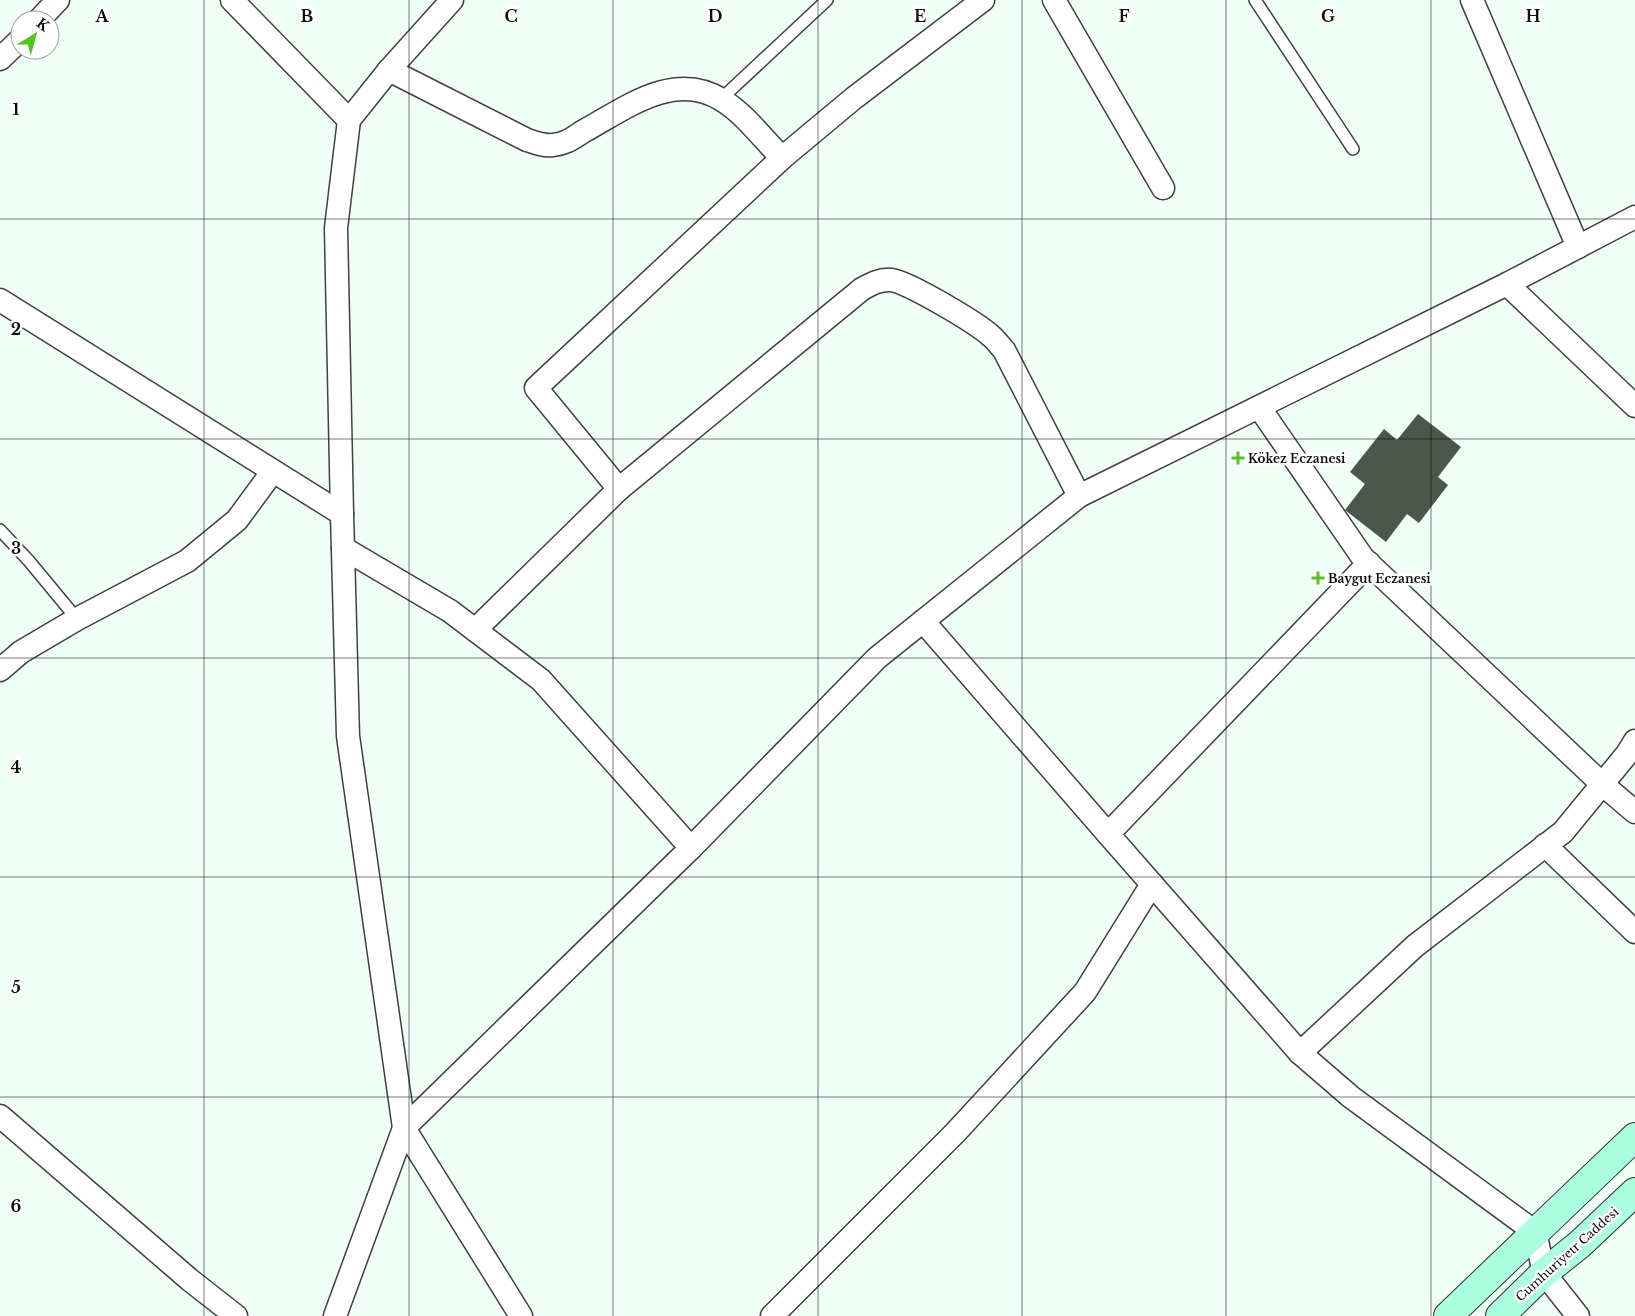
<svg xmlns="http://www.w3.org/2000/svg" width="1635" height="1316" font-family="'Libre Baskerville',serif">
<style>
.building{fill:#4a574c}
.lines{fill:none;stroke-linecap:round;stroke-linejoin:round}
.service-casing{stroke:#414141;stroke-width:14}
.minor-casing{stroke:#414141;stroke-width:25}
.secondary-casing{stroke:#303030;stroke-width:30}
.service{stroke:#fff;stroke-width:11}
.minor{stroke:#fff;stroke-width:22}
.secondary{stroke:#aaffe1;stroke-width:28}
.grid{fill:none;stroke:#0e0e0e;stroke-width:1;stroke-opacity:0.55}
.poi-dot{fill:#50c420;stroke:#fff;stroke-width:2}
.labels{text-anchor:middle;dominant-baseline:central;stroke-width:5;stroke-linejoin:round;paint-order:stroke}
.poi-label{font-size:12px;font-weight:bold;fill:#0e0e0e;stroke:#fff;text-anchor:start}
.street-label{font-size:12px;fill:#0e0e0e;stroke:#fff}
.grid-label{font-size:16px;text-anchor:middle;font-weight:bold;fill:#0e0e0e;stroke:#fff;stroke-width:5;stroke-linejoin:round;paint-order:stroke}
</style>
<rect width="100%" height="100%" fill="#effff8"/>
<!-- building -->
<polygon class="building" points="1418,414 1461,447 1438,477 1448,485 1419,523 1407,514 1386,542 1345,510 1365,484 1350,472 1384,429 1397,440"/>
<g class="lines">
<!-- service casing -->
<g class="service-casing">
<g id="service">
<polyline points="1255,0 1353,149"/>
<polyline points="721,99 827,0"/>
<polyline points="0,530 29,561 77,619"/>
</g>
</g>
<!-- minor casing -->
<g class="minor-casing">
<g id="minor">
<polyline points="232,0 349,120"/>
<polyline points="452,0 389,70 349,120 336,228 342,514 348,736 404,1128 521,1316"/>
<polyline points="1054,0 1163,188"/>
<polyline points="1472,0 1578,247"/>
<polyline points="39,20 58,0"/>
<polyline points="0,59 20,40"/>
<path d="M389 70 527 140C536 143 544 146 553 145 566 144 574 137 584 131 626 108 674 70 722 100 745 114 763 139 782 158"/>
<polyline points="1507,284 1635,406"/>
<polyline points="0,300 342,514"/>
<polyline points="1259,407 1363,558 1602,784 1635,812"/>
<polyline points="619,489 536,388 782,158 854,98 983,0"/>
<polyline points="1079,496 1507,284 1635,217"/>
<polyline points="923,621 1108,834 1369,563"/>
<path d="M475 630 619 489 862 289C871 284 880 279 891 280 908 282 977 323 991 336 996 340 1000 346 1004 350L1079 496 877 658 691 848"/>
<polyline points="0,670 21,652 77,619 187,561 237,520 273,471"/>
<polyline points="1108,834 1300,1053 1351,1097 1535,1232 1544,1273 1578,1316"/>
<polyline points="1545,845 1635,932"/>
<polyline points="1300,1053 1415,946 1563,832 1627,754 1635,741"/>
<polyline points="0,1116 190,1280 236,1316"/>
<polyline points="335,1316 404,1128 691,848 541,680 450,611 343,548"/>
<polyline points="772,1316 955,1133 1085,992 1152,884"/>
</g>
</g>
<!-- secondary casing -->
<g class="secondary-casing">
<g id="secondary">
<polyline points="1448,1316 1635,1137"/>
<polyline points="1500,1316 1544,1273 1580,1244 1635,1192"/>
</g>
</g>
<!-- service -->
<use href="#service" class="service"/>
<!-- minor -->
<use href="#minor" class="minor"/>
<!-- secondary -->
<use href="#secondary" class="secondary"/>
</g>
<!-- grid -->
<path class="grid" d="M204 0V1316M409 0V1316M613 0V1316M818 0V1316M1022 0V1316M1226 0V1316M1431 0V1316M0 219H1635M0 439H1635M0 658H1635M0 877H1635M0 1097H1635"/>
<!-- markers -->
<g class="poi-dot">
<path d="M1235.5 450.5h5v5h5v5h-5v5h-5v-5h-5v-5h5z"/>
<path d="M1315.5 570.5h5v5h5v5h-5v5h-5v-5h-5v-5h5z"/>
</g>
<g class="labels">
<!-- poi labels -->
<g class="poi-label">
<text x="1248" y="458">Kökez Eczanesi</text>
<text x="1328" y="578">Baygut Eczanesi</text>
</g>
<!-- street labels -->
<g class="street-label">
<text transform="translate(1567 1254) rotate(-42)">Cumhuriyetr Caddesi</text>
</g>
</g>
<g class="grid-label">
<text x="102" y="22">A</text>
<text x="307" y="22">B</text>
<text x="511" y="22">C</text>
<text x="715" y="22">D</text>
<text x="920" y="22">E</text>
<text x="1124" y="22">F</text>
<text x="1328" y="22">G</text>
<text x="1533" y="22">H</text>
<text x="16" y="115">1</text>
<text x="16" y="335">2</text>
<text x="16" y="554">3</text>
<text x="16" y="773">4</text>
<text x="16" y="993">5</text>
<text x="16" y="1212">6</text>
</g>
<!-- north arrow -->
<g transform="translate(35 35) rotate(37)"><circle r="24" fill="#ffffff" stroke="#9f9f9f"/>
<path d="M0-4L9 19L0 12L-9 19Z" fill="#50c420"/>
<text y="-8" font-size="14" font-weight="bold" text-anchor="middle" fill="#0e0e0e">K</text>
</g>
</svg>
